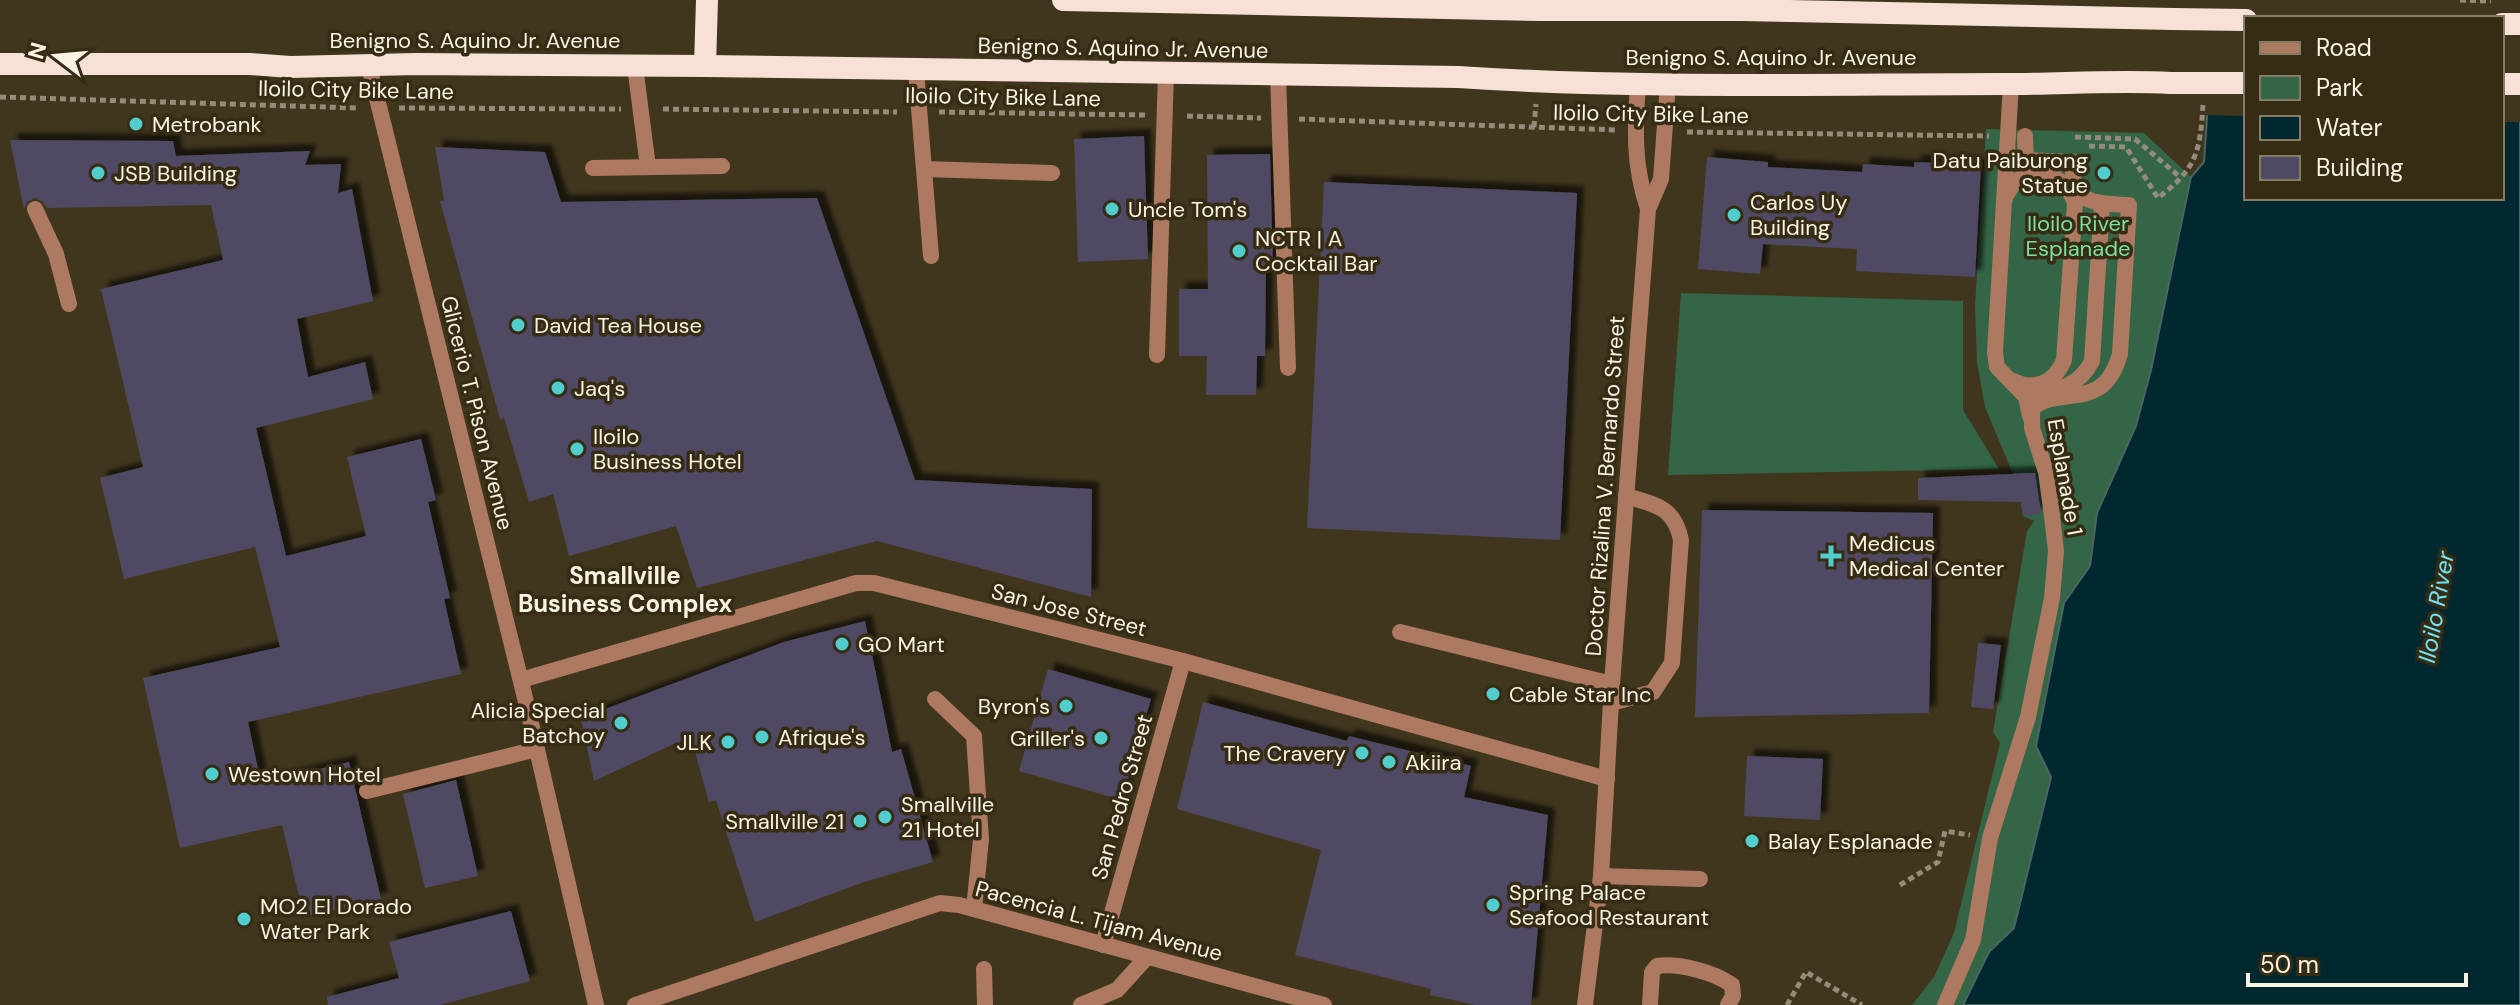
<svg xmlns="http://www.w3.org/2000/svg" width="2520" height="1005" font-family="'DM Sans',sans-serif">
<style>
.green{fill:#346546}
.water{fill:#01282e;stroke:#4b6565;stroke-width:2;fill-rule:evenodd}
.pier{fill:#40361e}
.building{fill:#4f4a63;filter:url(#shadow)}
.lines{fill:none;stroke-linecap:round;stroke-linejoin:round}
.path{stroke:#948c78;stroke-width:5;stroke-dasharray:6 4;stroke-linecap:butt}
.service{stroke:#ad7960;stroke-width:16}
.pedestrian{stroke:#ad7960;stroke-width:16}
.minor{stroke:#ad7960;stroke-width:16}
.tertiary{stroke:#ad7960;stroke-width:16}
.trunk{stroke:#f7e1d7;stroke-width:22}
.trunk-bridge{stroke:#f7e1d7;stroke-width:22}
.poi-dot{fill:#52cdce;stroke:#362c14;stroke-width:3}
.labels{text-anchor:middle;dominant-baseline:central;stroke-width:7;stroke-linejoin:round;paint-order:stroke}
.street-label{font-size:22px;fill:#f9f3e4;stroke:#362c14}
.poi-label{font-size:22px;fill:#f9f3e4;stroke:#362c14;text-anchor:start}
.park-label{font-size:22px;fill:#78e19f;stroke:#362c14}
.neighbourhood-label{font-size:24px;font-weight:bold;fill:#f9f3e4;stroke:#362c14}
.water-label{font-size:24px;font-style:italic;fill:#6ee4f8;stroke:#362c14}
</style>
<defs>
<filter id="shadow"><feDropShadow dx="7" dy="-7" stdDeviation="2" flood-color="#0009"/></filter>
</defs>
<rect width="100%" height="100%" fill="#40361e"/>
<!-- green -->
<g class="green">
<polygon points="1986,129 2144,133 2191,177 2186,199 2201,233 2009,1005 1912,1005 1934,977 1954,933 2000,743 1993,732 2027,531 2034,521 2023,516 2018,486 1985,407 1977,363 1975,306"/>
<polygon points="1681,293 1963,301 1963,410 1999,469 1668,475"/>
</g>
<!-- water -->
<path class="water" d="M2215 0H2520V1005H1963L1989 952 2014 928 2051 777 2036 746 2064 603 2090 566 2097 513 2136 426 2151 370 2191 177 2204 162ZM2246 18H2502V198H2246Z"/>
<!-- pier -->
<polygon class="pier" points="2211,0 2520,0 2520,122 2502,122 2502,18 2246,18 2246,116 2203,115"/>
<!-- building -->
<g class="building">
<polygon points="1144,136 1148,259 1078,262 1074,139"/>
<polygon points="10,140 173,141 176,156 310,151 305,165 341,164 338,193 352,189 373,301 297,319 308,377 365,362 373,399 256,428 286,556 366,536 347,457 421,439 436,500 428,502 450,598 444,599 461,674 248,722 261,783 349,762 381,899 304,917 282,825 180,848 143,678 280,647 255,547 124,579 100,478 143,467 101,289 223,260 211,205 47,208 42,201 35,198 27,202 24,209"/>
<polygon points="435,147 545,152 561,202 817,198 915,480 1092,489 1091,597 877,541 697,588 676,526 569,556 553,494 529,502 504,418 500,419 440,201 444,200"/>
<polygon points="1270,154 1273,266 1266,266 1265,356 1257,356 1256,395 1206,395 1207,356 1179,356 1179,289 1208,289 1207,155"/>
<polygon points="1707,157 1768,162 1768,167 1862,172 1863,164 1914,167 1914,162 1981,165 1975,277 1856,271 1857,249 1763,244 1760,274 1698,269"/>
<polygon points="1324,182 1577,193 1560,540 1307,528"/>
<polygon points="2035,473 2041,514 2023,516 2021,502 1918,500 1918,478"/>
<polygon points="1702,510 1933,513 1929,713 1695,717"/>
<polygon points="865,621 892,752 901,749 933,862 864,882 755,922 716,800 709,802 695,752 674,744 594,781 581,718 784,642"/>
<polygon points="1978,643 2001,645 1993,709 1971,707"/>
<polygon points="1048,669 1151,699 1122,800 1019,771"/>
<polygon points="1203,702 1347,741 1349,736 1471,766 1464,797 1548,815 1531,1005 1475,1005 1430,995 1431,989 1295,955 1321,850 1177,809"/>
<polygon points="1747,756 1823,759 1820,820 1744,816"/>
<polygon points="456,780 478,876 425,888 403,794"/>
<polygon points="511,911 530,981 440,1005 328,1005 327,997 399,978 389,942"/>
</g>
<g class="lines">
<!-- path -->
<g class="path">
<polyline points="2460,0 2491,1"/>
<polyline points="0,97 357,108"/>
<polyline points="399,108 621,109"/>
<polyline points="663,109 897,112"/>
<polyline points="939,112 1145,115"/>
<polyline points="1187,116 1261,118"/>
<polyline points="1299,119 1617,130"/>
<polyline points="1534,127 1536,104"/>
<polyline points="1687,132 1989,136"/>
<polyline points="2075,137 2135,139 2180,177"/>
<path d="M2089 146 2126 147 2158 198C2197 168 2200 152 2203 105"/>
<polyline points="1900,885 1938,862 1945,831 1970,835"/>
<polyline points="1787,1005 1806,972 1862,1005"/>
</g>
<!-- service -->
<g class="service">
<polyline points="635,66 648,167"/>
<polyline points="916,71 931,256"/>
<polyline points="1278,76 1288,368"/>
<polyline points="2011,84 1995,352 1997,367 2026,397 2030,416"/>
<polyline points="593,168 722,166"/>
<polyline points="924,169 1052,173"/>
<path d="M2004 201C2017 162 2062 165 2075 203L2064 360C2055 382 2035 392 2013 381"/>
<polyline points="35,209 56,254 69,304"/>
<polyline points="1157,355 1166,73"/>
<path d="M2036 392C2059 393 2081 383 2092 361L2102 204"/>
<polyline points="1400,632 1612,684"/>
<polyline points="935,699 974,736 981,839 974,909"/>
<path d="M1611 703 1653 692 1672 663 1681 540C1674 506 1655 505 1626 496"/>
<polyline points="1601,876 1700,879"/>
<polyline points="984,969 985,1005"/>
<polyline points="1081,1005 1117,990 1147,957"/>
<path d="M1650 1005 1652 972 1657 966C1679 963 1714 972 1732 985L1733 996 1728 1005"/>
</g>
<!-- pedestrian -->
<g class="pedestrian">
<polyline points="367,791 537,749"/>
<path d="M1945 1005 1973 940 1990 838 2028 717 2052 598 2056 551 2052 516 2046 472 2032 428V408C2062 384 2103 414 2120 354L2129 205C2095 203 2070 205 2073 162L2026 160 2025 136"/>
</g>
<!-- minor -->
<g class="minor">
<path d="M1638 83C1635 130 1633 164 1648 209"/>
<polyline points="521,680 856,583 874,583 1183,661 1607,779"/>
<polyline points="1103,945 1183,661"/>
<polyline points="635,1005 940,903 959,905 1324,1005"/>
<polyline points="1585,1005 1601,876 1612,684 1648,209 1661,179 1668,84"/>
</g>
<!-- tertiary -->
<polyline class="tertiary" points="369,66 526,702 596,1005"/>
<!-- trunk -->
<g class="trunk">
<polyline points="1063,0 1541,10 1741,10 2173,19"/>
<polyline points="2502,24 2520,24"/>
<path d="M0 64H250L290 67 416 64 705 66 1458 77C1640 89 1824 84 2007 84 2062 84 2116 80 2171 83"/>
<polyline points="705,66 707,0"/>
<polyline points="2502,84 2520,84"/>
</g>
<!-- trunk-bridge -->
<g class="trunk-bridge">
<polyline points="2173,19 2246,20"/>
<polyline points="2171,83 2246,83"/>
</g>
</g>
<!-- markers -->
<g class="poi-dot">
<circle cx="136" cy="124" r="8"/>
<circle cx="98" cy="173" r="8"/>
<circle cx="2104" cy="173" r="8"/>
<circle cx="1112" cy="209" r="8"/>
<circle cx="1734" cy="215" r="8"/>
<circle cx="1239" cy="251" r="8"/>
<circle cx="518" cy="325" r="8"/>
<circle cx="558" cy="388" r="8"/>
<circle cx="577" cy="449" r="8"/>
<path d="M1827 544h8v8h8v8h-8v8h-8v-8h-8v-8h8z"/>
<circle cx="842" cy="644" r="8"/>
<circle cx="1493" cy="694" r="8"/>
<circle cx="1066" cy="706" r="8"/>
<circle cx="621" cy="723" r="8"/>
<circle cx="762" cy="737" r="8"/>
<circle cx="1101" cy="738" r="8"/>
<circle cx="728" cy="742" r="8"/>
<circle cx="1362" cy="753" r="8"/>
<circle cx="1389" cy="762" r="8"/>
<circle cx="212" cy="774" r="8"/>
<circle cx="885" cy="817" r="8"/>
<circle cx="860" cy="821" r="8"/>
<circle cx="1752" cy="841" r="8"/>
<circle cx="1493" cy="905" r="8"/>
<circle cx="244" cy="919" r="8"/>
</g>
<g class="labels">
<!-- street labels -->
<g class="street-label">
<text x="475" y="40">Benigno S. Aquino Jr. Avenue</text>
<text transform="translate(1123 48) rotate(1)">Benigno S. Aquino Jr. Avenue</text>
<text x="1771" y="57">Benigno S. Aquino Jr. Avenue</text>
<text transform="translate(356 90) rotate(1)">Iloilo City Bike Lane</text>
<text transform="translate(1003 97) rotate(1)">Iloilo City Bike Lane</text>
<text transform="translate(1651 114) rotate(1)">Iloilo City Bike Lane</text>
<text transform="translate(477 413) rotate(76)">Glicerio T. Pison Avenue</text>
<text transform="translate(2065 477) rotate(80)">Esplanade 1</text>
<text transform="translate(1605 486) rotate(-86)">Doctor Rizalina V. Bernardo Street</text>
<text transform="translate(1069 610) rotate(14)">San Jose Street</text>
<text transform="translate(1122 797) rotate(-74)">San Pedro Street</text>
<text transform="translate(1099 921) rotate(15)">Pacencia L. Tijam Avenue</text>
</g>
<!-- poi labels -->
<g class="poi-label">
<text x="152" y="124">Metrobank</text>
<text x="2088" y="160" text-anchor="end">Datu Paiburong<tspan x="2088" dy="25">Statue</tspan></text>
<text x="114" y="173">JSB Building</text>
<text x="1750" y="202">Carlos Uy<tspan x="1750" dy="25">Building</tspan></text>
<text x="1128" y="209">Uncle Tom's</text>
<text x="1255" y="238">NCTR | A<tspan x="1255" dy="25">Cocktail Bar</tspan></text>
<text x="534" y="325">David Tea House</text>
<text x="574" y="388">Jaq's</text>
<text x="593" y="436">Iloilo<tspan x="593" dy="25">Business Hotel</tspan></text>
<text x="1849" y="543">Medicus<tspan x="1849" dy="25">Medical Center</tspan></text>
<text x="858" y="644">GO Mart</text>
<text x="1509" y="694">Cable Star Inc</text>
<text x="1050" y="706" text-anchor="end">Byron's</text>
<text x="605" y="710" text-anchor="end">Alicia Special<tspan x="605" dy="25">Batchoy</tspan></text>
<text x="778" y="737">Afrique's</text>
<text x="1085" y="738" text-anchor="end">Griller's</text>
<text x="712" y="742" text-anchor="end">JLK</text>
<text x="1346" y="753" text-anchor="end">The Cravery</text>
<text x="1405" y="762">Akiira</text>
<text x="228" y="774">Westown Hotel</text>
<text x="901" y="804">Smallville<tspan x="901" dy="25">21 Hotel</tspan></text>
<text x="844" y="821" text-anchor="end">Smallville 21</text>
<text x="1768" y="841">Balay Esplanade</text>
<text x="1509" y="892">Spring Palace<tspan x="1509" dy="25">Seafood Restaurant</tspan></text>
<text x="260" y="906">MO2 El Dorado<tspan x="260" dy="25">Water Park</tspan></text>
</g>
<!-- park labels -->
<g class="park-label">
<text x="2078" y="223">Iloilo River<tspan x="2078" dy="25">Esplanade</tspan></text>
</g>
<!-- neighbourhood labels -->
<g class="neighbourhood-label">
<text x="625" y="575">Smallville<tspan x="625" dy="28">Business Complex</tspan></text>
</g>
<!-- water labels -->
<g class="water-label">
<text transform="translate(2436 607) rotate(-80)">Iloilo River</text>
</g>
</g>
<!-- legend -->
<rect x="2244" y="16" width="260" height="184" fill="#362c14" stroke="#847c67" stroke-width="2"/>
<rect x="2260" y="42" width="40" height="12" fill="#ad7960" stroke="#847c67" stroke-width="2"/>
<text x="2316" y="56" font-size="24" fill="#f9f3e4">Road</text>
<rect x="2260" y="76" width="40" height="24" fill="#346546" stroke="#847c67" stroke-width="2"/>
<text x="2316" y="96" font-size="24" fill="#f9f3e4">Park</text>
<rect x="2260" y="116" width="40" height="24" fill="#01282e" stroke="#847c67" stroke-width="2"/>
<text x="2316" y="136" font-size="24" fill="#f9f3e4">Water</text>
<rect x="2260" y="156" width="40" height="24" fill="#4f4a63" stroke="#847c67" stroke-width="2"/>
<text x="2316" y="176" font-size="24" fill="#f9f3e4">Building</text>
<!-- north arrow -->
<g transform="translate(56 56) rotate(286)" stroke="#362c14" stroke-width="6" paint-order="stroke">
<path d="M0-6L14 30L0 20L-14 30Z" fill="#f9f3e4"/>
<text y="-12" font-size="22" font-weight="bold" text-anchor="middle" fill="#f9f3e4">N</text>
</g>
<!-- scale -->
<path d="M2248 973v12h218v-12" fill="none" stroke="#f9f3e4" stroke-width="4"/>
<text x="2260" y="973" font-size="24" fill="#f9f3e4" stroke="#362c14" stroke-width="6" paint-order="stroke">50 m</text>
</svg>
